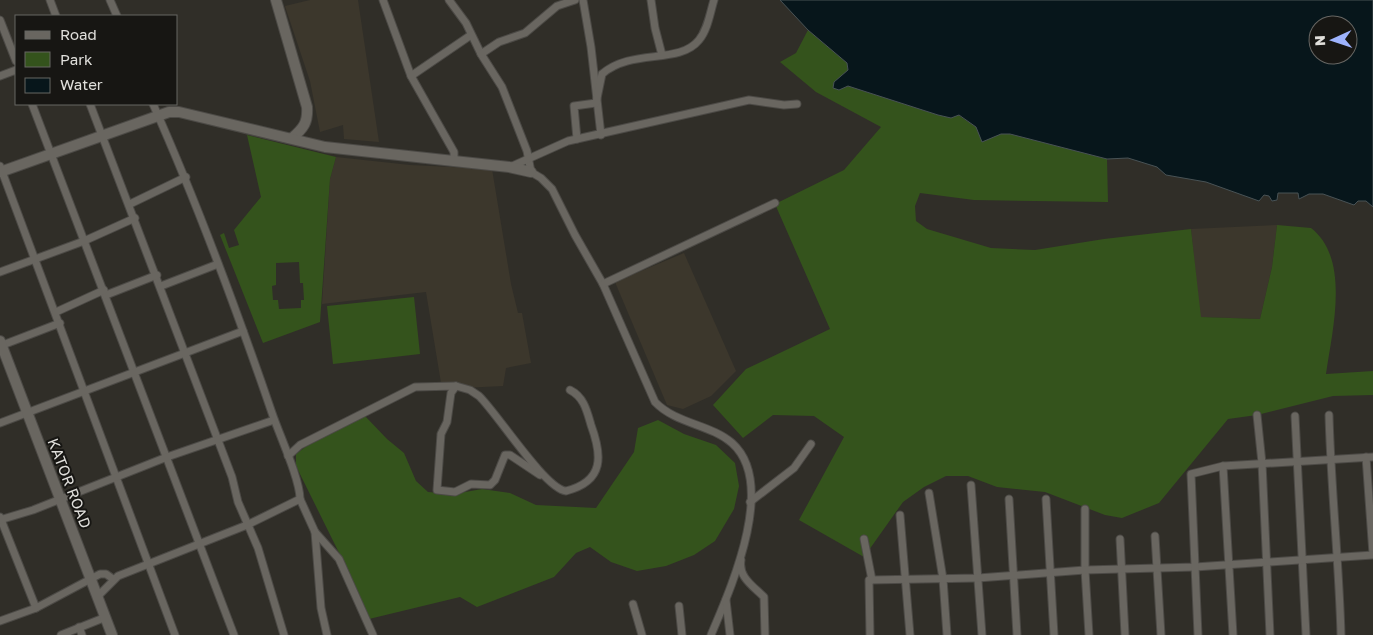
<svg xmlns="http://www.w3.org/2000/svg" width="1373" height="635" font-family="'Golos Text',sans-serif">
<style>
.built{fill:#3c372c}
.green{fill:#34531c;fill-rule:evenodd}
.water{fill:#07161b;stroke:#485255;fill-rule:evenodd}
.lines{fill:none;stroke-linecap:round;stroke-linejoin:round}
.street-casing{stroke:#4c4a46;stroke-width:9}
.secondary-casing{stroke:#4c4a46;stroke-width:12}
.street{stroke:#696660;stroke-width:7}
.secondary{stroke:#696660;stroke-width:10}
.labels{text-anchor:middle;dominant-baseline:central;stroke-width:4;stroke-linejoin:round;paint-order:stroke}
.street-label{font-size:15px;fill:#e0dfdb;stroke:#171613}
</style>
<rect width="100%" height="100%" fill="#302e28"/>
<!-- built -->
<g class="built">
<polygon points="310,0 358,0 379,142 344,139 343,125 320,132 310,81 285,6"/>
<polygon points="336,157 410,165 492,169 511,284 518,313 522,313 531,363 506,368 503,386 442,389 426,292 322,304 330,179"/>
<polygon points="1277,225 1272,267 1260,319 1200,317 1191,229"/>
<polygon points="684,253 736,371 711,396 683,409 667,405 615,282"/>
</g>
<!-- green -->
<g class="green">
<path d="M808 30 847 63 848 70 833 85 839 90 848 86 938 115H958L976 127 982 141 1001 134H1010L1107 159 1108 202 974 200 920 193 915 206 916 221 927 229 991 248 1035 250 1104 239 1191 229 1201 317 1260 319 1272 267 1277 225 1311 228C1351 259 1332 331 1326 374L1373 371V395L1333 396 1257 415 1228 419 1159 503 1122 518 1105 515 1045 492 997 487 968 476H946L924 487 903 502 864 557 799 520 844 437 814 416 773 415 743 438 713 405 746 369 830 329 775 204 844 170 881 127 816 92 780 62 796 53Z"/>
<path d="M247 135 336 157 330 179 320 322 263 343 220 235 224 233 229 248 239 245 234 230 261 197ZM299 262 300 283H303L304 300H301V308L279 309 278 300H273L272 286 276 285V263Z"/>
<polygon points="414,297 420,354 333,364 327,306"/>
<polygon points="365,416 387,439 404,453 416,481 428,492 454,494 482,489 510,493 536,505 596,508 634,452 638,428 658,420 684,434 716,445 735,463 739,486 734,509 715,541 694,555 666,566 637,571 611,562 590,547 576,553 554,577 477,607 460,597 369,619 351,577 296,466 296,454 316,439"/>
</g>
<!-- water -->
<path class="water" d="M780 0H1373V207L1366 201H1358L1354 205 1323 194H1309L1299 199 1298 193H1278L1277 200 1272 201 1269 196 1264 195 1259 201 1206 182 1166 175 1157 167 1128 158 1107 159 1010 134H1001L982 142 976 127 959 115 951 118 938 115 848 86 839 90 833 88 834 82 848 70 847 63 808 30ZM1318 25H1348V55H1318Z"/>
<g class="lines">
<!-- street casing -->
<g class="street-casing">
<g id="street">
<polyline points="50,0 56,16"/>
<polyline points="110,0 117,16"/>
<polyline points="383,0 411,76 454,152 454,162"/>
<path d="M449 0 466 23 481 54 502 87 527 151 531 172 541 178 552 189 575 235 603 284 655 402C676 424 710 424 732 443 778 484 730 590 711 635"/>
<polyline points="583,0 591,47 601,135"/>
<polyline points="651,0 655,28 662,55"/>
<polyline points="0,20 16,61"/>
<polyline points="481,54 499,42 525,33 557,6 575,0"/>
<polyline points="0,76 16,70"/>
<polyline points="411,76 471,35"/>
<polyline points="32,104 234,635"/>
<polyline points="90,104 232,477 238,502 258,548 284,635"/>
<path d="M577 139 574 106 596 103 602 74C632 48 679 65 699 40 708 29 710 13 714 0"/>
<polyline points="0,166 175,635"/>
<polyline points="510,167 568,141 749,100 784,105 797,104"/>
<polyline points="130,204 186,177"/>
<polyline points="0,272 84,241 135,218"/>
<polyline points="603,284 775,203"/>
<polyline points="161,286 218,264"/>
<polyline points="106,295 157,275"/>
<polyline points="56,312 104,290"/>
<polyline points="0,346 60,323"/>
<polyline points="456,386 451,393 447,422 441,434 437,490 455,492 471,484 490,485 495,480 505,455 510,455 540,475"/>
<polyline points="1257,415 1262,463 1270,635"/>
<path d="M1329 415C1331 489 1339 562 1341 635"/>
<polyline points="1295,416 1306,635"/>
<polyline points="0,423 243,331"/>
<path d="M288 456 300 445 415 387 456 386 470 390 479 396C497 413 545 489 566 491 605 481 602 455 591 425 587 411 584 397 570 390"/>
<polyline points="1366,457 1373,554"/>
<polyline points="1223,466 1233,635"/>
<polyline points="971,485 982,635"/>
<polyline points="929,493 943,579 947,635"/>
<polyline points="300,499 315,532 321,608 327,635"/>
<polyline points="1009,499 1017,635"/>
<polyline points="1046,499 1054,635"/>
<polyline points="750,502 794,468 811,444"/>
<polyline points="1085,509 1085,570 1089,635"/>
<polyline points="900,515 910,635"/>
<polyline points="0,517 36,608"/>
<polyline points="0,520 33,510 167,457 274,420"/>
<polyline points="315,532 339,559 373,635"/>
<polyline points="1155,536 1161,635"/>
<polyline points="864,539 872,580"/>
<polyline points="1120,539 1125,635"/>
<path d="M741 560C738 577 753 586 764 597L765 635"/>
<path d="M98 596 118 576 247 525 300 499C300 479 279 434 272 413 236 308 198 205 153 104"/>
<polyline points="726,600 730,635"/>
<polyline points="633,604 642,635"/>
<polyline points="679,606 682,635"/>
<polyline points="0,621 36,608 100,574 106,574 113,579"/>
<polyline points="79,627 82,635"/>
<polyline points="61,635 106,617"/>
<polyline points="870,635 869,580 978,578 1085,570 1195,567 1373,555"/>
<polyline points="1198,635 1191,474 1223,466 1373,457"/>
</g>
</g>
<!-- secondary casing -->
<g class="secondary-casing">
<g id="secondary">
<path d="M276 0 307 107C308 122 304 128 292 138"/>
<polyline points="0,172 169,112 179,112 325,147 509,167 531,172"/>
<polyline points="0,341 112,635"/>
</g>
</g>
<!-- street -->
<use href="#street" class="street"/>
<!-- secondary -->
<use href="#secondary" class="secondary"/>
</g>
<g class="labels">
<!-- street labels -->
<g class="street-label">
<text transform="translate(70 483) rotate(69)">KATOR ROAD</text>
</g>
</g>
<!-- legend -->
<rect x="15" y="15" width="162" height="90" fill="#171613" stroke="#676663"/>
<rect x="25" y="31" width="25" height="8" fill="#696660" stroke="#676663"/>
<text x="60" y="40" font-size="15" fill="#e0dfdb">Road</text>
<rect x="25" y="52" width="25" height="15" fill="#34531c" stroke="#676663"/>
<text x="60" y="65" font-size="15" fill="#e0dfdb">Park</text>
<rect x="25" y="78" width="25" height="15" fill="#07161b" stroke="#676663"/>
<text x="60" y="90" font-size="15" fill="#e0dfdb">Water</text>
<!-- north arrow -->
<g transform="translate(1333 40) rotate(267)"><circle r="24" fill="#171613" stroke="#676663"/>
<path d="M0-4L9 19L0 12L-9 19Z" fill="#9eb3fd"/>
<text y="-8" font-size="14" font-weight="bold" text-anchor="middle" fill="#e0dfdb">N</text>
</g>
</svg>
